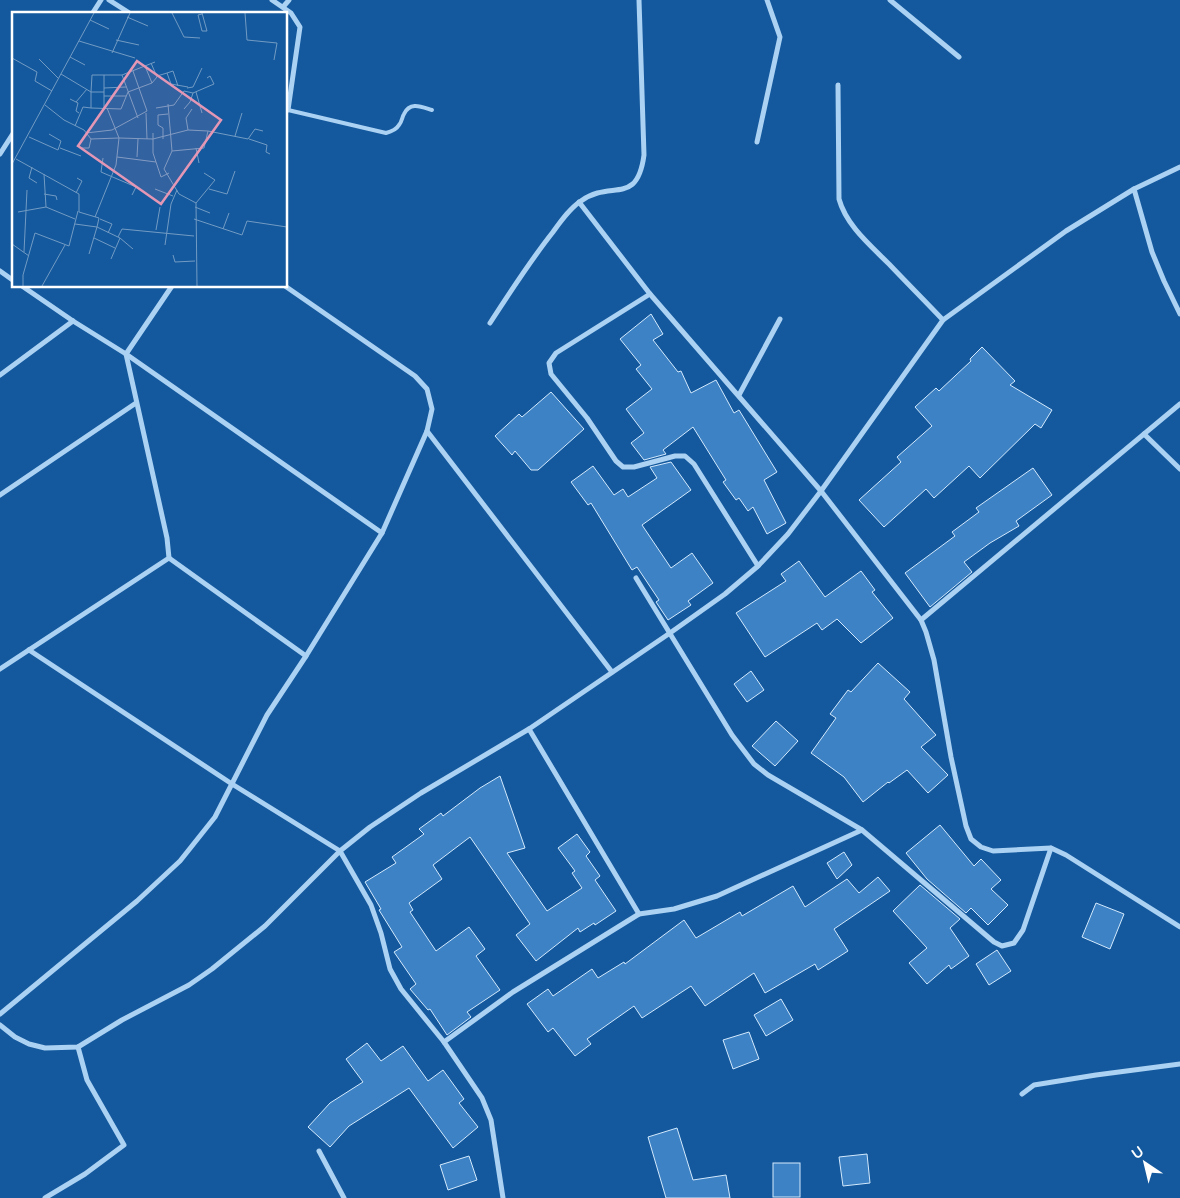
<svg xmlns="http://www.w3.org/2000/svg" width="1180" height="1198" font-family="'Varela Round',sans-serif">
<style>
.building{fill:#3d82c4;stroke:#d3e9fd}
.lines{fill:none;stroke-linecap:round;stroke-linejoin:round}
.lane{stroke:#abd1f3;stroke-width:4}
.street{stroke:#abd1f3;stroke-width:5}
.inset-road{fill:none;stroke:#729bc4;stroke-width:1}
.view{fill:#e497b5;fill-opacity:0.15;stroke:#e497b5;stroke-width:2.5}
.inset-edge{fill:none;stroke:#fff;stroke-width:2.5}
</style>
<rect width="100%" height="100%" fill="#14599d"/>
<!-- building -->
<g class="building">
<polygon points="651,314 663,334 653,340 678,372 681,371 691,393 716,380 734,413 739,410 777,472 764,480 786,523 767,534 753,507 748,511 739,498 736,500 723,482 726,480 693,427 663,450 666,454 644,460 631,443 644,433 626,409 652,389 636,369 641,365 620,339"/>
<polygon points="982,347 1015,381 1010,385 1052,410 1041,428 1035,424 980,478 969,466 934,498 926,489 884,527 859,500 901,462 897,457 932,426 915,407 936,388 939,391 971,361 970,359"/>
<polygon points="551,392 584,429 538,470 531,470 515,451 512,455 495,436 519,414 522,417"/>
<polygon points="671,462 691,490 642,525 671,568 692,553 713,583 688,601 691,605 668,620 656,602 659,600 637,567 632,570 591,503 588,505 571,482 593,466 614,495 623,489 628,497 657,478 650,467"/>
<polygon points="1033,468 1052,495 1016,521 1019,526 990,543 964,562 972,572 930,607 905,573 955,536 952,532 979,512 976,508"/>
<polygon points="799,561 825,597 861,571 875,590 872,592 893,618 861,643 837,619 822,630 817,623 765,657 736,613 786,581 781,574"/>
<polygon points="878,663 910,692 904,699 936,735 921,747 948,775 928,793 907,770 889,783 888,782 863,802 844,777 811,753 836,718 830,714 848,690 851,692"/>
<polygon points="751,671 764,690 747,702 734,684"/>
<polygon points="776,721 798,741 775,766 752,746"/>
<polygon points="500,776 525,848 507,853 547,911 582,888 572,873 575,871 558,848 577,834 590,852 586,856 600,876 595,880 616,911 595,925 594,923 580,932 578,928 536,961 516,935 530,924 470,837 433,865 442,879 409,903 413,910 410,912 436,951 469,927 485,949 476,956 500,990 467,1012 471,1017 447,1035 430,1009 428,1010 410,989 416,984 394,952 402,947 379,910 381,909 365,882 396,863 392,857 424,834 419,829 441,813 443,816 480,788"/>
<polygon points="940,825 974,866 981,859 1001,880 991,889 1008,905 988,925 971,908 966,913 927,879 906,853"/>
<polygon points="844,852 852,865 837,879 827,863"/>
<polygon points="878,877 890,891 834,929 848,951 818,970 815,964 765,993 754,973 705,1006 691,986 642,1018 634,1006 587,1039 591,1044 575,1056 553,1028 548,1032 527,1004 548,989 553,996 592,969 598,978 624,962 625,964 684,920 696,938 740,912 742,916 793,886 805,907 847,879 859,893"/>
<polygon points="920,885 960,919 950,928 969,956 951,969 949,965 927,984 909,963 927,948 893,911"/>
<polygon points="1096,903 1124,914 1110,949 1082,937"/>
<polygon points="997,950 1011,971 989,985 976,964"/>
<polygon points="781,999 793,1020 766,1036 754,1015"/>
<polygon points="749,1032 759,1059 733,1069 723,1040"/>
<polygon points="367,1043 381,1061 403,1046 428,1081 443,1070 464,1099 459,1103 478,1127 453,1148 409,1088 349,1126 330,1147 308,1127 330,1103 363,1082 346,1059"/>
<polygon points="677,1128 693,1180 726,1175 730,1198 666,1198 648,1137"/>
<polygon points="867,1154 870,1183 843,1186 839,1157"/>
<polygon points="469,1156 477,1180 448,1190 440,1165"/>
<rect x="773" y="1163" width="27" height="34"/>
</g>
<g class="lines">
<!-- lane -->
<path class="lane" d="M288 110 386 133C390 132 396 130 399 125 402 122 402 117 404 114 410 101 422 107 432 110"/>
<!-- street -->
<g class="street">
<polyline points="109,0 131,14"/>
<polyline points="272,0 291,13 300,27 288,110"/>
<polyline points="890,0 959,57"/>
<polyline points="283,7 289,0"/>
<polyline points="92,14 101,0"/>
<polyline points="757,142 780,37 767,0"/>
<polyline points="0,154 14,132"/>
<polyline points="1134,189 1152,252 1164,281 1180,314"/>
<polyline points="579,202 650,294 821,491 921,620 926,632 934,660 951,757 966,826 971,839 981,847 993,851 1051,848 1066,855 1180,927"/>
<polyline points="0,271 14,281"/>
<polyline points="22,286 73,321 126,354 382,533"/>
<polyline points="650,294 556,353 549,363 551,374 587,418 616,461 623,467 634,467 675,456 685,456 694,464 758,566"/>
<polyline points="943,320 1066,231 1134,189 1180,167"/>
<path d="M490 323C510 292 530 261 553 232 561 221 570 208 581 201 611 179 637 207 644 155L639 0"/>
<polyline points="0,375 73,321"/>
<polyline points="739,395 780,319"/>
<polyline points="427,431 612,672"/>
<polyline points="1144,434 1180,469"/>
<polyline points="0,495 136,403"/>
<polyline points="169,558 306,656"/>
<polyline points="636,578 732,735 754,764 768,775 862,830 994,942 1002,946 1014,943 1023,930 1051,848"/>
<polyline points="921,620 1180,404"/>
<path d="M29 650 232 784 340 851 370 827 421 793 529 729 670 633 725 594 758 566 788 534 821 491 943 320C925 301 907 283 889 264 870 245 846 225 839 199L838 85"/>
<polyline points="0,669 169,558 167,538 126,354 172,286"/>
<polyline points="529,729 639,914"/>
<polyline points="0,1014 137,901 180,861 215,817 267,715 306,656 382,533 427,431 432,409 427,389 415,376 285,286"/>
<polyline points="0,1025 15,1037 29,1044 45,1048 78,1047 122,1020 189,985 212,969 265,926 340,851 371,905 381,933 390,969 401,989 444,1042 482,1098 491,1120 503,1198"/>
<polyline points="444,1042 513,992 639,914 674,909 717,896 862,830"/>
<polyline points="1022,1094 1034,1085 1096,1075 1180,1064"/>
<polyline points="319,1151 344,1198"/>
<polyline points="45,1198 85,1174 124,1145 87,1080 78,1047"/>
</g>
</g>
<!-- overview -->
<g transform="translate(12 12)">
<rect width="275" height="275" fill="#14599d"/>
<path class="inset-road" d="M160 1 172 25 188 26M190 1 195 19M233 1 235 28 265 31 262 48M190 2 186 3 190 19H195M115 5 136 14M78 8 97 17M104 28 127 33M67 29 123 46M100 41 118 1M58 45 73 53M0 46 25 60 23 69 40 79M27 47 46 66M139 51 145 65 140 71M155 61 161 59 166 74M49 62 79 80V96L109 97 116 80 140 71 133 54M110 63 126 106M145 64 155 61 159 72 176 75M92 76 114 75M175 76 181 75 190 56M92 80H79L80 63H110L143 50M184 80 190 101M92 84H114M58 87 66 91 64 99 67 101M64 90 75 77M156 92 160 139 152 157 167 182 184 191 185 274M33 93 52 108 72 118 79 127 107 126 104 153 83 205M92 96V63M95 96 107 126 141 127 176 118 174 106 180 97M144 96 162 93 172 79 181 81 202 72 198 64 195 66M172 97 178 90 181 81M134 101 135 127M63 114 71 95 79 96M176 118 196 119 236 127 243 117 251 119M74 121 100 118 135 99 121 59M141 121V141L149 165 157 161M223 124 230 101M17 125 46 138 49 129 37 122M151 127V116L146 113V103L156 102M237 127 255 133 254 140 258 142M48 136 69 144M68 136H77L79 127M184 136 187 151M160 139 192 136 196 119M105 145 144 150M125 145 126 127M91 146 89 160 124 175 120 183M4 147 67 182V200L87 206 85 215 108 226 99 247M0 152 82 1M20 155 17 166 25 171M32 162 34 195 63 207M143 177 161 184M197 177 215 182 223 159M64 181 70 169 65 166M32 182 44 184 45 188M184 191 203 168 192 161M183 195 198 201M6 200 34 195M88 207 100 212 96 221M182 207 230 223 235 209 275 215M63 212 85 215 77 242M211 217 217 201M144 218 148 195M106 225 110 217 182 224M82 226 103 236M108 226 121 237M0 232 17 244M153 233 159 192 165 178M12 240 15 178M161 243 163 250 183 249M11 274V263L23 221 57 234 66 199M30 274 53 233"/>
<path class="view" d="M125 49 209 108 149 192 66 134Z"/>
<rect width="275" height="275" class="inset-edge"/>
</g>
<!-- north arrow -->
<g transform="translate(1145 1163) rotate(325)" stroke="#14599d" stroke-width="4" paint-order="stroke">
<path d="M0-4L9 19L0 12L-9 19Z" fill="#ffffff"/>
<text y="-8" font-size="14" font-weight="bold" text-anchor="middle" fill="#ffffff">U</text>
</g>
</svg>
